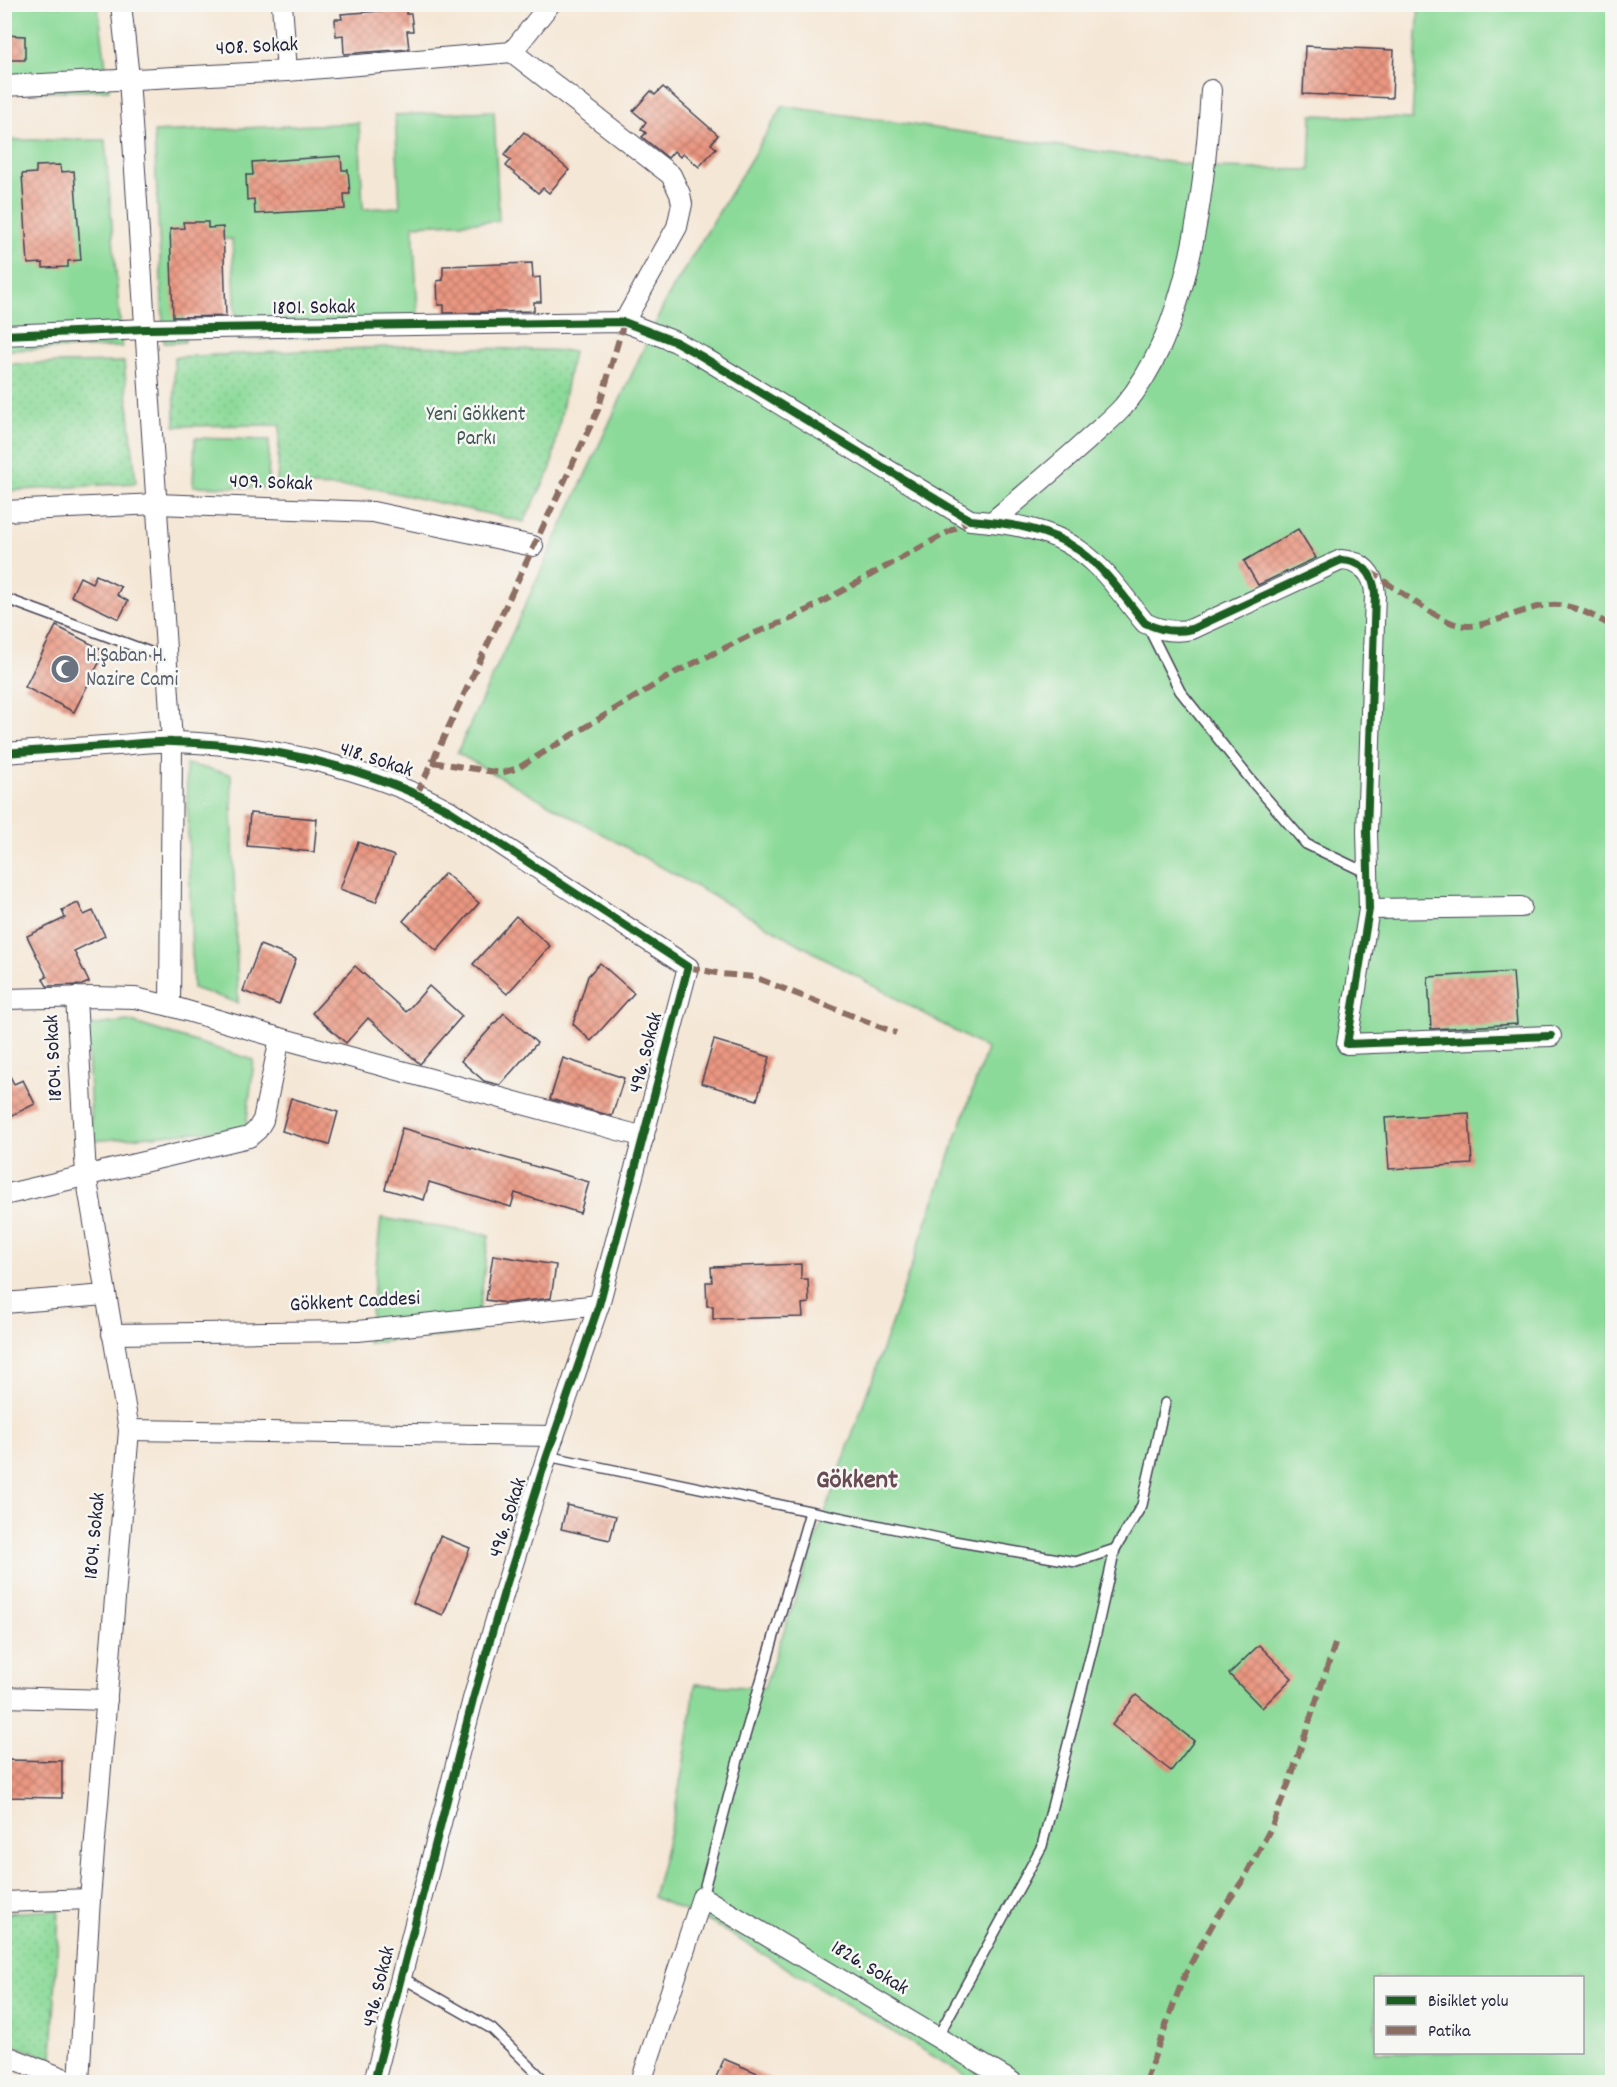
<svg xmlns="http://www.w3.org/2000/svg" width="1617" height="2087" font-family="Dekko,sans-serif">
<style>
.grass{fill:#8cda99;stroke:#577e6a;stroke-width:1.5;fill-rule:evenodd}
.park{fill:url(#park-dots);stroke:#577e6a;stroke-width:1.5}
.building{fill:url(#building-cross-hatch)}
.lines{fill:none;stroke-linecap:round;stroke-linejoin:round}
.service-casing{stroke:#424052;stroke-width:12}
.minor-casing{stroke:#424052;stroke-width:22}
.service{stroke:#fff;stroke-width:9}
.minor{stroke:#fff;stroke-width:20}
.quiet{stroke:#8d6e63;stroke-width:6;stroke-dasharray:12 6;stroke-linecap:butt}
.cycleway-casing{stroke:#f6f6f2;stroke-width:11}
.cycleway{stroke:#1b5e20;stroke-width:8}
.labels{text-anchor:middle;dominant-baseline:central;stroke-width:5;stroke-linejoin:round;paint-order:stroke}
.street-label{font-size:21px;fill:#22223b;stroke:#f6f6f2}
.park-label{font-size:21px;fill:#425957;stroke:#f6f6f2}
.worship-label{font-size:21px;fill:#5b616d;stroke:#f6f6f2;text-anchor:start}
.district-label{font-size:27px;font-weight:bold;fill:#684b54;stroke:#f6f6f2}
</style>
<defs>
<pattern id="park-dots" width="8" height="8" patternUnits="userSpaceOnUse" patternTransform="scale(1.5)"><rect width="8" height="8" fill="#8cda99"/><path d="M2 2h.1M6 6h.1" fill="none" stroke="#78bb85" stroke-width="1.8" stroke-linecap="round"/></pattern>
<pattern id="building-cross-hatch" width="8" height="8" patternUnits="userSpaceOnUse" patternTransform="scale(1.5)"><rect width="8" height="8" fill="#eb9781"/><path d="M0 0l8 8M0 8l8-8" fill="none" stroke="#be7b6b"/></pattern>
</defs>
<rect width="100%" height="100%" fill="#f6f6f2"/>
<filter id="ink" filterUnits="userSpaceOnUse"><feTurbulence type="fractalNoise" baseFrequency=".0167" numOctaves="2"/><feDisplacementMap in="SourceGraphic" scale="12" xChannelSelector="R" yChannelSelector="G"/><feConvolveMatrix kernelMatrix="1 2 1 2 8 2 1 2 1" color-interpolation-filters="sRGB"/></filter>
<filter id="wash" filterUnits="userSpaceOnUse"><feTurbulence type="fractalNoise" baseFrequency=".008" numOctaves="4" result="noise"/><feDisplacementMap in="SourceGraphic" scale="24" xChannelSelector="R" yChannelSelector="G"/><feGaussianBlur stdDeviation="1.35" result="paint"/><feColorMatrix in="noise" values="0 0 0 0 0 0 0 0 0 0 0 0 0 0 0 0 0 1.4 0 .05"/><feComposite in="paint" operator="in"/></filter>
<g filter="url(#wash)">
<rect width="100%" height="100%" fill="#f5e7d6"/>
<!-- grass -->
<g class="grass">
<polygon points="4,5 98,5 109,90 5,93"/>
<path d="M1419 5H1612V2082H976L712 1923 653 1897C673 1827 687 1757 695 1684L764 1688 987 1049 457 753 667 298 783 106 1212 168 1310 170 1312 115 1412 119ZM1376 1978H1582V2052H1376Z"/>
<polygon points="494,111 499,221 413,225 419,332 237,340 232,239 180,241 185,342 164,343 154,132 359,123 363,209 400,207 395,115"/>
<polygon points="4,140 105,140 122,347 5,350"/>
<polygon points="195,438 269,440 268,488 193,486"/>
<polygon points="186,764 231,774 238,1003 193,988"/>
<polygon points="128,1021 254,1060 246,1128 92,1141 87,1026"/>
<polygon points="381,1218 489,1235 476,1333 368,1343"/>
</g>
<!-- park -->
<g class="park">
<polygon points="410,346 573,351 551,468 524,522 372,488 277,485 280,425 175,426 174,357"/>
<polygon points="124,362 136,483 5,491 5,364"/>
<polygon points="59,1910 52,2059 5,2042 4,1913"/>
</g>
<g id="blocks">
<!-- building -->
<g class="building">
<polygon points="406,9 406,14 411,14 413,31 407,31 409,49 344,54 343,35 336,36 335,19 342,19 341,14"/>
<polygon points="4,35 25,36 25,60 4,60"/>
<polygon points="1305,46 1394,50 1392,98 1303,94"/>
<polygon points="663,87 718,135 711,144 716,148 699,167 683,153 680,157 674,151 668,158 642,137 646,133 641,129 646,122 633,111 651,91 655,95"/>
<polygon points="524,132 569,170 549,193 543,188 538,193 506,166 511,160 504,155"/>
<polygon points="341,156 342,170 348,170 350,194 344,194 345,209 255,214 254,199 247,200 246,175 253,175 252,162"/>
<polygon points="60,165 61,172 74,171 81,260 68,261 68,267 43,268 43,263 28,264 22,174 36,173 36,166"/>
<polygon points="183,222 208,222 208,228 223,227 226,316 173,317 170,229 184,228"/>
<polygon points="532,263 533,278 540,277 541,302 534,302 534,311 444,313 444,305 438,305 437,281 443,280 443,266"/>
<polygon points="1298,529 1316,558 1258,585 1244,561"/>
<polygon points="96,575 121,587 117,595 128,601 119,619 71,596 80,577 92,583"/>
<polygon points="56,626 105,651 74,712 25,687"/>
<polygon points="250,813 317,819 314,852 247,846"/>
<polygon points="358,842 394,856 376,902 340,889"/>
<polygon points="445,873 479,903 437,951 403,921"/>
<polygon points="78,903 84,915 93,911 105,936 74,951 89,982 82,985 47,986 43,979 47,977 27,936 65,918 62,910"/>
<polygon points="516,916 550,946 507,994 473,964"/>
<polygon points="260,945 296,959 279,1005 243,991"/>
<polygon points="600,963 634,993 591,1041 573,1024 588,976"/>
<polygon points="355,966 406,1012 429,986 462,1016 420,1064 368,1018 346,1043 312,1013"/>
<polygon points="1513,972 1517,1024 1431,1029 1428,977"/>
<polygon points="504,1013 537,1043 500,1085 484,1081 461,1061"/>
<polygon points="714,1040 770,1057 757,1100 701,1083"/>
<polygon points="563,1058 624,1078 612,1116 550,1099"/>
<polygon points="4,1064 14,1084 23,1080 35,1104 4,1119"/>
<polygon points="291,1098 338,1112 329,1145 282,1131"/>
<polygon points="1469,1113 1472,1164 1389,1169 1385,1118"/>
<polygon points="402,1128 589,1182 580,1213 515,1193 511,1207 429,1182 424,1200 385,1189"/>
<polygon points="493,1255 556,1265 551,1298 506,1303 486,1300"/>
<polygon points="801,1264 801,1279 808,1279 809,1303 802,1304 803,1317 713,1319 713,1306 707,1306 706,1282 712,1282 711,1267"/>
<polygon points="567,1505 616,1516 610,1540 561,1529"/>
<polygon points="440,1536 470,1548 443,1615 413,1603"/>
<polygon points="1259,1645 1292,1678 1262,1708 1229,1674"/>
<polygon points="1136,1695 1194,1741 1171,1771 1112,1725"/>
<polygon points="4,1760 62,1761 62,1798 4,1797"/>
<polygon points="724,2059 779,2082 714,2082"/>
</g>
</g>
</g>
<g filter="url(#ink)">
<use href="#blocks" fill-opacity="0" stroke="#424052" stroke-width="1.5"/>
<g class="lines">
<!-- service casing -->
<g class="service-casing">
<g id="service">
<polyline points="4,598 166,658"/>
<polyline points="1148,627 1180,691 1250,779 1306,844 1367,873"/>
<polyline points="547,1456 948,1540 1076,1562 1115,1549 1142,1505 1165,1403"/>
<polyline points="702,1897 738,1760 810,1512"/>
<polyline points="401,1977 492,2029 546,2082"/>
<polyline points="937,2038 1042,1846 1095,1638 1115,1549"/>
</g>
</g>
<!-- minor casing -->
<g class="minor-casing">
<g id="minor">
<polyline points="121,4 129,78 172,742 170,1006"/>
<polyline points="282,4 287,71"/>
<polyline points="512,52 671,175 680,194 682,204 677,227 624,322"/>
<polyline points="512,52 550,4"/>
<polyline points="4,86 287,71 512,52"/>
<path d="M4 335 145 329 624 322 676 342 701 356 970 520C1007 523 1049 528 1080 551 1105 568 1126 600 1145 623 1161 631 1175 633 1192 629L1341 560C1362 561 1374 573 1375 594L1367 831 1369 909 1347 1044 1551 1036"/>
<polyline points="4,511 157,504 373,512 533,546"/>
<path d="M992 522C1026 493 1060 465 1093 435 1103 426 1114 417 1123 407 1190 329 1205 189 1211 90"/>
<path d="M4 753C42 750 80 748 118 745 136 744 155 741 173 742 264 744 370 767 450 811L688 967 599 1305 547 1456 504 1592 473 1699 374 2082"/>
<polyline points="1369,909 1521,907"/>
<polyline points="76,997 86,1175 129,1430 90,1899 79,2082"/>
<polyline points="4,999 93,997 135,998 170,1006 280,1038 644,1137"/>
<polyline points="4,1195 249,1137 257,1130 263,1120 280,1038"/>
<polyline points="4,1303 106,1295"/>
<polyline points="112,1334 358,1331 599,1305"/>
<polyline points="129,1430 554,1436"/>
<polyline points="4,1697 107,1700"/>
<polyline points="4,1902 90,1899"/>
<polyline points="4,2055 73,2082"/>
<polyline points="641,2082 702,1897 1012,2082"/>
</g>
</g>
<!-- service -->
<use href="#service" class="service"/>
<!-- minor -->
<use href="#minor" class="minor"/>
<!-- quiet -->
<g class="quiet">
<path d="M1369 571C1390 584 1438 621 1459 625 1474 628 1486 623 1500 619 1554 600 1561 598 1612 626"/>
<polyline points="432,762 501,773 518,768 676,672 755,633 793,618 970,520"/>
<polyline points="417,794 598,410 624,322"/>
<polyline points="688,967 721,974 754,977 896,1033"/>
<polyline points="1145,2082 1183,1979 1198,1950 1214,1922 1243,1880 1272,1826 1291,1777 1335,1644"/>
</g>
<!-- cycleway casing -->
<g class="cycleway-casing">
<g id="cycleway">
<path d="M4 335 145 329 624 322 676 342 701 356 970 520C1007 523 1049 528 1080 551 1105 568 1126 600 1145 623 1161 631 1175 633 1192 629L1341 560C1362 561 1374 573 1375 594L1367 831 1369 909 1347 1044 1551 1036"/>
<path d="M4 753C42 750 80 748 118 745 136 744 155 741 173 742 264 744 370 767 450 811L688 967 599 1305 547 1456 504 1592 473 1699 374 2082"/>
</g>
</g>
<!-- cycleway -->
<use href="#cycleway" class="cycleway"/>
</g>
</g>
<!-- icons -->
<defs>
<g id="mosque-disc" transform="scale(1.5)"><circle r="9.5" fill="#6b7280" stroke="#f6f6f2"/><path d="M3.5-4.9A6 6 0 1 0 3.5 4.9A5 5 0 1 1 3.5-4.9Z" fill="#fff"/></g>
</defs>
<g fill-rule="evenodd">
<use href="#mosque-disc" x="65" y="669"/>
</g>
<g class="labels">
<!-- street labels -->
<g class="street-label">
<text transform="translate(257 48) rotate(-3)">408. Sokak</text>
<text transform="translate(314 309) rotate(-1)">1801. Sokak</text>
<text transform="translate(271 484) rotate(2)">409. Sokak</text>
<text transform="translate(376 761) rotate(18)">418. Sokak</text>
<text transform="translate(647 1053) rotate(-75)">496. Sokak</text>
<text transform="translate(55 1058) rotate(-93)">1804. Sokak</text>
<text transform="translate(355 1303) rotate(-3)">Gökkent Caddesi</text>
<text transform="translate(509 1518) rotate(-72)">496. Sokak</text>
<text transform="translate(96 1536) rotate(-85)">1804. Sokak</text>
<text transform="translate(869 1969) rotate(31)">1826. Sokak</text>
<text transform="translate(380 1987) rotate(-76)">496. Sokak</text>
</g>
<!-- park labels -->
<g class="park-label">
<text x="476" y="416">Yeni Gökkent<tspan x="476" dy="24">Parkı</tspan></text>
</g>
<!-- worship labels -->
<g class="worship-label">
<text x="86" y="657">H.Şaban H.<tspan x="86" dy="24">Nazire Cami</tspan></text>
</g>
<!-- district labels -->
<g class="district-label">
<text x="857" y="1481">Gökkent</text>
</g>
</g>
<!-- margin -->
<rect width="1617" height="2087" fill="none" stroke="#f6f6f2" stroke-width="24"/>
<!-- legend -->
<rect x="1374" y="1976" width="210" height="78" fill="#f6f6f2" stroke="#a1a1a9" stroke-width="1.5"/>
<rect x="1386" y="1996" width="30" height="9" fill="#1b5e20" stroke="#a1a1a9" stroke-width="1.5"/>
<text x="1428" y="2006" font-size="18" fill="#22223b">Bisiklet yolu</text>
<rect x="1386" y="2026" width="30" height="9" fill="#8d6e63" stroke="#a1a1a9" stroke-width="1.5"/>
<text x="1428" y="2036" font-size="18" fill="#22223b">Patika</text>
</svg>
